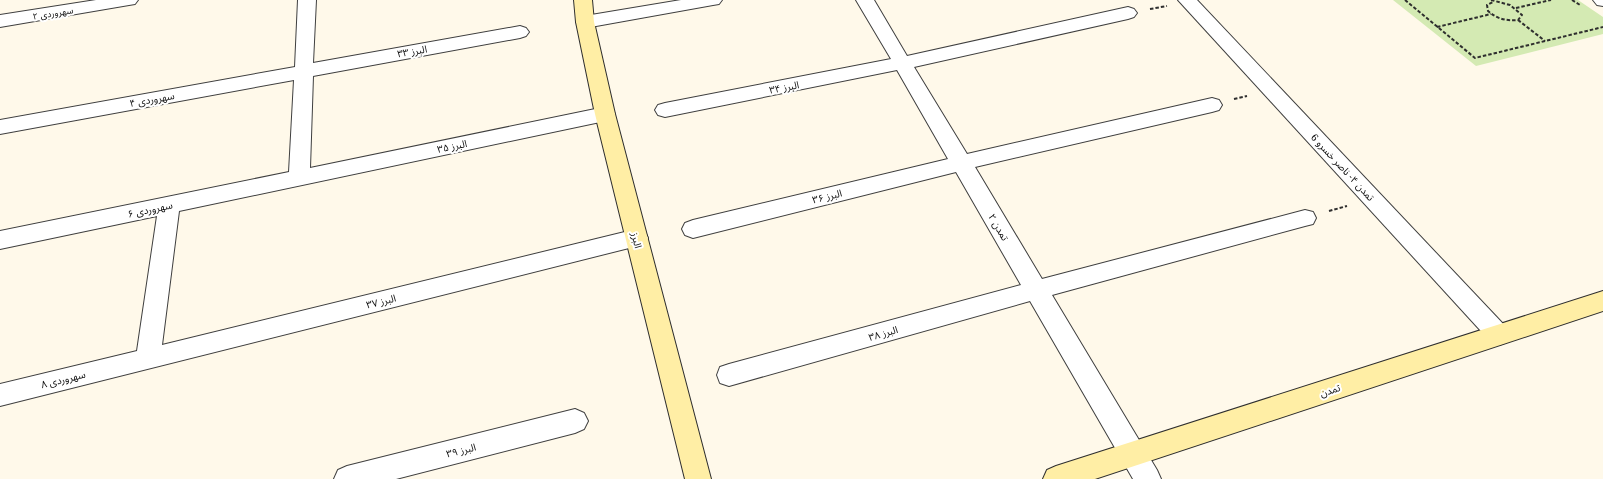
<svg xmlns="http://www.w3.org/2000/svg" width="1603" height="479" font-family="'Noto Serif','Noto Sans Arabic',serif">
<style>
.green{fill:#d4eab3}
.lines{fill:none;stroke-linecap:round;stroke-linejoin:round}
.street-casing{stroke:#3f3f3f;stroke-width:2}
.secondary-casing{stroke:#2e2e2e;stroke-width:2}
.path{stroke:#2e2e2e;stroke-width:2;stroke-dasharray:3.5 2;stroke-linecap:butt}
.street{fill:#fff;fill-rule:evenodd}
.secondary{fill:#ffeea5;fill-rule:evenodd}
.labels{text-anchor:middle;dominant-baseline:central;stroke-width:4;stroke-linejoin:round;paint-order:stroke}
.far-street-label{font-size:9px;fill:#0c0c0c;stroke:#fff}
.street-label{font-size:10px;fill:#0c0c0c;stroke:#fff}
</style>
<rect width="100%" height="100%" fill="#fff9ea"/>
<!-- green -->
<polygon class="green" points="1393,0 1578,0 1603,17 1603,34 1476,66"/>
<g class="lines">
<!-- street casing -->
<g class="street-casing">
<g id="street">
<polygon points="96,0 138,0 135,4 129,5 0,27 0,15"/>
<polygon points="298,0 316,0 313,63 520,26 526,28 529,32 526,36 520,38 313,76 310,168 605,107 612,109 615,114 612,119 605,121 179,211 162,345 637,229 645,232 648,238 645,244 0,406 0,384 137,351 157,216 0,249 0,231 289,172 294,80 0,134 0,120 295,67"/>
<polygon points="681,0 722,0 719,4 713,5 585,28 579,26 576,22 579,18 585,16"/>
<polygon points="856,0 874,0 907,56 1128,7 1134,9 1137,13 1134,17 1128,19 914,67 967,154 1212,98 1219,100 1222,105 1219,110 1212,112 975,167 1042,279 1305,210 1313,212 1316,218 1313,224 1305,226 1052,295 1157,470 1161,479 1133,479 1030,301 729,386 720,383 717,375 720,367 729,364 1021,285 956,172 693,238 685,235 682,229 685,223 693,220 948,159 897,70 665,117 658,115 655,110 658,105 665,103 891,59"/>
<polygon points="1178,0 1197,0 1507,328 1511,335 1507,342 1499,345 1491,342"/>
<polygon points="1593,0 1603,0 1603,6 1597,5"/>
<polygon points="575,409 584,413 588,421 584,429 575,433 396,479 334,479 338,470 347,466"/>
</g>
</g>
<!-- secondary casing -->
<g class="secondary-casing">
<g id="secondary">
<polygon points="574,0 592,0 594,22 615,114 711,479 685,479 595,114 576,22"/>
<polygon points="1603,291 1603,311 1095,479 1043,479 1047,470 1056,466"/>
</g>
</g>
<!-- path -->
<g class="path">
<polyline points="1405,0 1475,58 1603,27"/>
<path d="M1491 0 1510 5 1522 15 1518 20C1506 21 1497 19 1488 11L1487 5 1493 2"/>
<polyline points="1572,0 1580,5"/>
<polyline points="1516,8 1551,0"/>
<polyline points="1150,9 1167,6"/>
<polyline points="1518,20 1545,41"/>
<polyline points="1437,27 1491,14"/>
<polyline points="1234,99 1247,96"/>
<polyline points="1329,211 1347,206"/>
</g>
<!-- street -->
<use href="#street" class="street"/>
<!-- secondary -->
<use href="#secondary" class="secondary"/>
</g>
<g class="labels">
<!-- far-street labels -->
<g class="far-street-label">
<text transform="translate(53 13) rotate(-9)">سهروردی ۲</text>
</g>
<!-- street labels -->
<g class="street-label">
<text transform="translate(412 51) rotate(-10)">البرز ۳۳</text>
<text transform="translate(784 87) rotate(-11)">البرز ۳۴</text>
<text transform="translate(152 99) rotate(-10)">سهروردی ۴</text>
<text transform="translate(452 146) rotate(-12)">البرز ۳۵</text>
<text transform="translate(1343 167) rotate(47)">تمدن ۴- ناصر خسرو 6</text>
<text transform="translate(827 196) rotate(-14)">البرز ۳۶</text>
<text transform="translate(150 209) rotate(-12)">سهروردی ۶</text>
<text transform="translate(999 227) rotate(59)">تمدن ۲</text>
<text transform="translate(637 240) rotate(76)">البرز</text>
<text transform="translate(381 301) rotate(-14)">البرز ۳۷</text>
<text transform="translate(883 333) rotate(-16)">البرز ۳۸</text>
<text transform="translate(63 379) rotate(-14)">سهروردی ۸</text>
<text transform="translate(1330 390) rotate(-18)">تمدن</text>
<text transform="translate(461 450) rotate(-14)">البرز ۳۹</text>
</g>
</g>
</svg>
